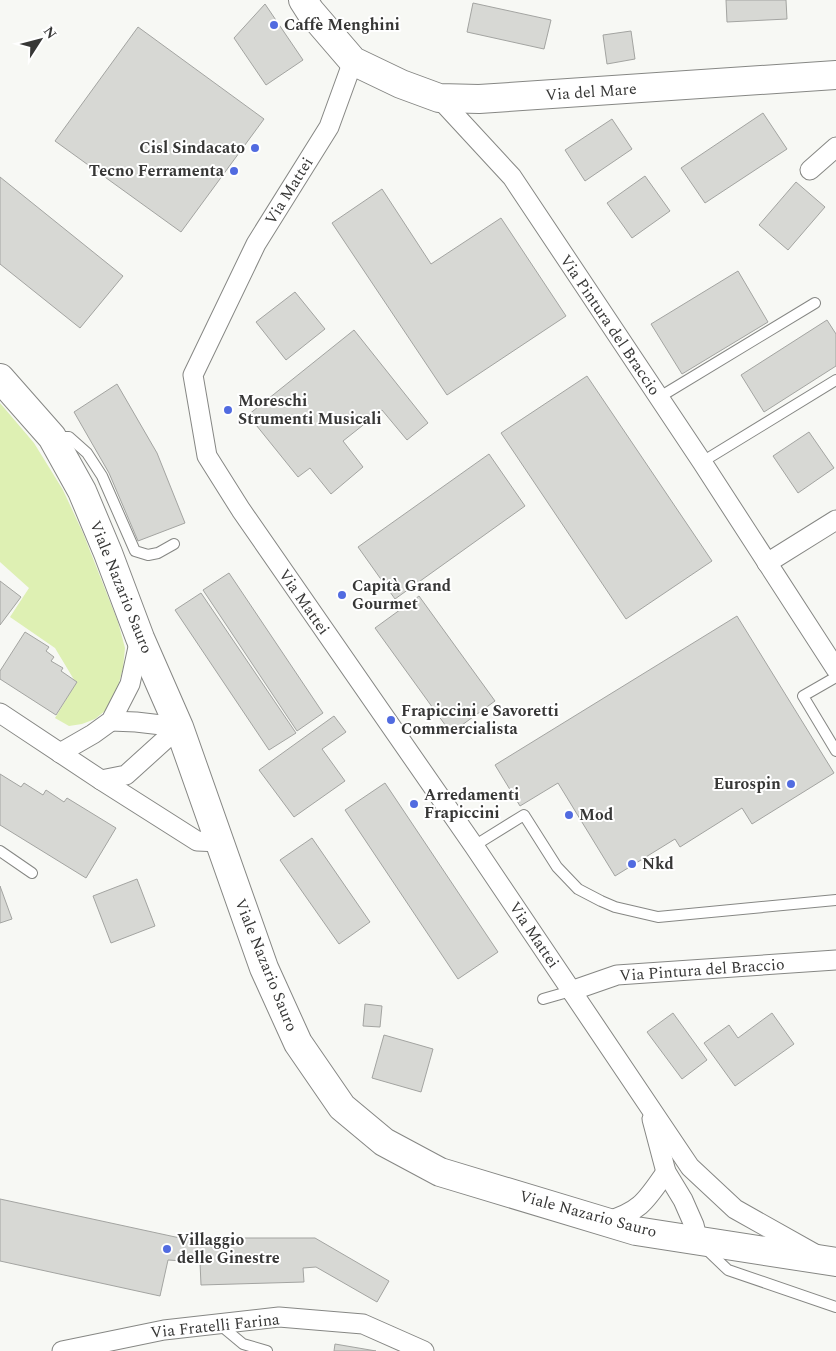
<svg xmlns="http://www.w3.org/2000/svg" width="836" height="1351" font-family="Spectral,serif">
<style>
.green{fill:#def0b3}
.building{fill:#d7d8d4;stroke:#a3a4a1}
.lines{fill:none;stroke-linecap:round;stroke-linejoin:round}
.lane-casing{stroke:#868784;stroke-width:12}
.street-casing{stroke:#868784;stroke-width:21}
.secondary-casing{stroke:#868784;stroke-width:30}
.lane{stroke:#fff;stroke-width:10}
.street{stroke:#fff;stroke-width:19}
.secondary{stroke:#fff;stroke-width:28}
.poi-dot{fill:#516be0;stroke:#fff;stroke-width:2}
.labels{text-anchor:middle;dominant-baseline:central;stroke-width:4;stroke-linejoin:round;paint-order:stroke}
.poi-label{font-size:16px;font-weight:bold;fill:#373736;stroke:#fff;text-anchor:start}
.street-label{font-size:16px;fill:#373736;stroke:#fff}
</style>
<rect width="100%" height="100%" fill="#f7f8f4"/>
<!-- green -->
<polygon class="green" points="0,403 34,443 63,490 83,533 118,622 125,648 123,668 117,690 106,710 95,719 82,724 69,726 55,718 76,683 55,648 10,617 29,588 0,562"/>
<!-- building -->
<g class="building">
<polygon points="726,0 786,0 787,19 727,22"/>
<polygon points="473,3 551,20 544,49 467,32"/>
<polygon points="265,4 303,60 266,85 234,38"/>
<polygon points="138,27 264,119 181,232 55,141"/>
<polygon points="631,31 635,59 607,64 603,35"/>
<polygon points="763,113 787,149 705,203 681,168"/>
<polygon points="612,119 632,149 585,181 565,150"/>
<polygon points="645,176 670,211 632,238 607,203"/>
<polygon points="0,177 123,276 80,328 0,264"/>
<polygon points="796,182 825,207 788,250 759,225"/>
<polygon points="382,189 431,264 501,218 566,316 447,395 332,223"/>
<polygon points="738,271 768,322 682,374 651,324"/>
<polygon points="295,292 325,329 286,360 256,322"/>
<polygon points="827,320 836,334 836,366 764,412 741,375"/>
<polygon points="354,330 428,423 407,440 382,410 343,441 363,467 331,494 310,468 298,477 248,415"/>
<polygon points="587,376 712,561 626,619 501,433"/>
<polygon points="117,384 157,453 185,523 138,541 109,473 74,412"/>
<polygon points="809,432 834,468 798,493 773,456"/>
<polygon points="489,454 525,506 395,599 358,547"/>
<polygon points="229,573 323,713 297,731 203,590"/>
<polygon points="0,581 21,597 0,625"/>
<polygon points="201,593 296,733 269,750 175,610"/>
<polygon points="419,596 495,701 451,733 375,628"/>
<polygon points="737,616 834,773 752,824 742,808 680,847 675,839 615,876 558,783 520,806 495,765"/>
<polygon points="25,632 49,647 46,651 54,657 51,661 63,668 61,671 77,682 56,715 0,679 0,671"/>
<polygon points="334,716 346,732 322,749 345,781 294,817 259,770"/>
<polygon points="0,774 21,787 24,783 43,795 46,790 64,802 67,798 116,828 86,878 0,825"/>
<polygon points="385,783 498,952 458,979 345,810"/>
<polygon points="312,838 370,922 339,944 280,860"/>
<polygon points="137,879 155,926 111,943 93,896"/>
<polygon points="0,886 12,919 0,923"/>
<polygon points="365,1004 382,1006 380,1027 363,1026"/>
<polygon points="673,1013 707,1060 682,1079 647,1032"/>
<polygon points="772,1013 794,1044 735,1086 704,1043 729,1025 738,1038"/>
<polygon points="384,1035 433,1049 421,1092 372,1078"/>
<polygon points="0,1199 180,1238 315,1238 389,1281 377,1302 316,1267 303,1268 304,1282 201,1285 200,1262 168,1260 160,1296 0,1261"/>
<polygon points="335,1344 376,1351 334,1351"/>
</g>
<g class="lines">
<!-- lane casing -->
<g class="lane-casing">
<g id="lane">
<polyline points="658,398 815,303"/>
<polyline points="55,437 69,437 87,453 102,476 135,551 148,555 158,553 174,544"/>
<polyline points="702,462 836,380"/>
<polyline points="836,677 803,696 836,751"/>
<polyline points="474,846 524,815 557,867 578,889 601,901 615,907 658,917 836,900"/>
<polyline points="0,851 32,873"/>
<polyline points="543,999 571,991"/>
<polyline points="706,1249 728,1270 836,1307"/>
<polyline points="219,1324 243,1344 267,1351"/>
</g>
</g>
<!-- street casing -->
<g class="street-casing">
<g id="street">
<polyline points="353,61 329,127 256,244 193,375 207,456 241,510 474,846 690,1167 735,1209 815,1254"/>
<polyline points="439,98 512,177 702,462 836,669"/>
<polyline points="810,170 836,147"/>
<polyline points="767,563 836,520"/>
<polyline points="0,713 101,780 197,841 220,842"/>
<polyline points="111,721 136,722 179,727"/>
<polyline points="60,753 93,734 111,721 130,684 140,638"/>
<polyline points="101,780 126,775 179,727"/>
<polyline points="571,991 617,975 836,960"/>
<polyline points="652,1119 666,1172 683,1200 694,1225 698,1241"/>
<path d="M605 1222C640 1212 646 1201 666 1172"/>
<polyline points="62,1351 164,1330 279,1317 363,1324 424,1351"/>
</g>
</g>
<!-- secondary casing -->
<g class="secondary-casing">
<g id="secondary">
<polyline points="303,0 310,11 353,61 401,84 439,98 479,99 836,75"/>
<polyline points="0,378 52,437 82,491 108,553 140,638 179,727 264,968 298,1043 342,1107 384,1142 440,1172 636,1231 836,1262"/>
</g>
</g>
<!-- lane -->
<use href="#lane" class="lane"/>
<!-- street -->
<use href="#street" class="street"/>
<!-- secondary -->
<use href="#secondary" class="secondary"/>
</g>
<!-- markers -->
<g class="poi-dot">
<circle cx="274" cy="25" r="5"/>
<circle cx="255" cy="148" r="5"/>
<circle cx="234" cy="171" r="5"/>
<circle cx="228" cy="410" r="5"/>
<circle cx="342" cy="595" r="5"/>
<circle cx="391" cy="720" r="5"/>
<circle cx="791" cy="784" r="5"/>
<circle cx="414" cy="804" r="5"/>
<circle cx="569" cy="815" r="5"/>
<circle cx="632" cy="864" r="5"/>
<circle cx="167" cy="1249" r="5"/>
</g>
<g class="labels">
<!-- poi labels -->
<g class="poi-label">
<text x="284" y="25">Caffè Menghini</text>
<text x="245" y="148" text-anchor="end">Cisl Sindacato</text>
<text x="224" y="171" text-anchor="end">Tecno Ferramenta</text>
<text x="238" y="401">Moreschi<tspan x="238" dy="18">Strumenti Musicali</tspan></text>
<text x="352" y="586">Capità Grand<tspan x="352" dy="18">Gourmet</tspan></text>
<text x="401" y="711">Frapiccini e Savoretti<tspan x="401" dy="18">Commercialista</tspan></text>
<text x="781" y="784" text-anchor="end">Eurospin</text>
<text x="424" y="795">Arredamenti<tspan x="424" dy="18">Frapiccini</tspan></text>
<text x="579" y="815">Mod</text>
<text x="642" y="864">Nkd</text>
<text x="177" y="1240">Villaggio<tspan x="177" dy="18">delle Ginestre</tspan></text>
</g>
<!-- street labels -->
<g class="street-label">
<text transform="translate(591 92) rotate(-4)">Via del Mare</text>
<text transform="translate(289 191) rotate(-58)">Via Mattei</text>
<text transform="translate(610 325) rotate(56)">Via Pintura del Braccio</text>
<text transform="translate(121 587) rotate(68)">Viale Nazario Sauro</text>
<text transform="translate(304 602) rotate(55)">Via Mattei</text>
<text transform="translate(534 935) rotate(56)">Via Mattei</text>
<text transform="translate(266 965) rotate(68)">Viale Nazario Sauro</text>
<text transform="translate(702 970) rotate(-4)">Via Pintura del Braccio</text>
<text transform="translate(588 1214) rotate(15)">Viale Nazario Sauro</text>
<text transform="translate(215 1326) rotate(-6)">Via Fratelli Farina</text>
</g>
</g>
<!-- north arrow -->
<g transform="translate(40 40) rotate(54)" stroke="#ffffff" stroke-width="4" paint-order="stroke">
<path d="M0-4L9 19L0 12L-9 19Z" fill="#373736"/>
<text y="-8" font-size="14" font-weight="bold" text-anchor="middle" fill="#373736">N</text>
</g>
</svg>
